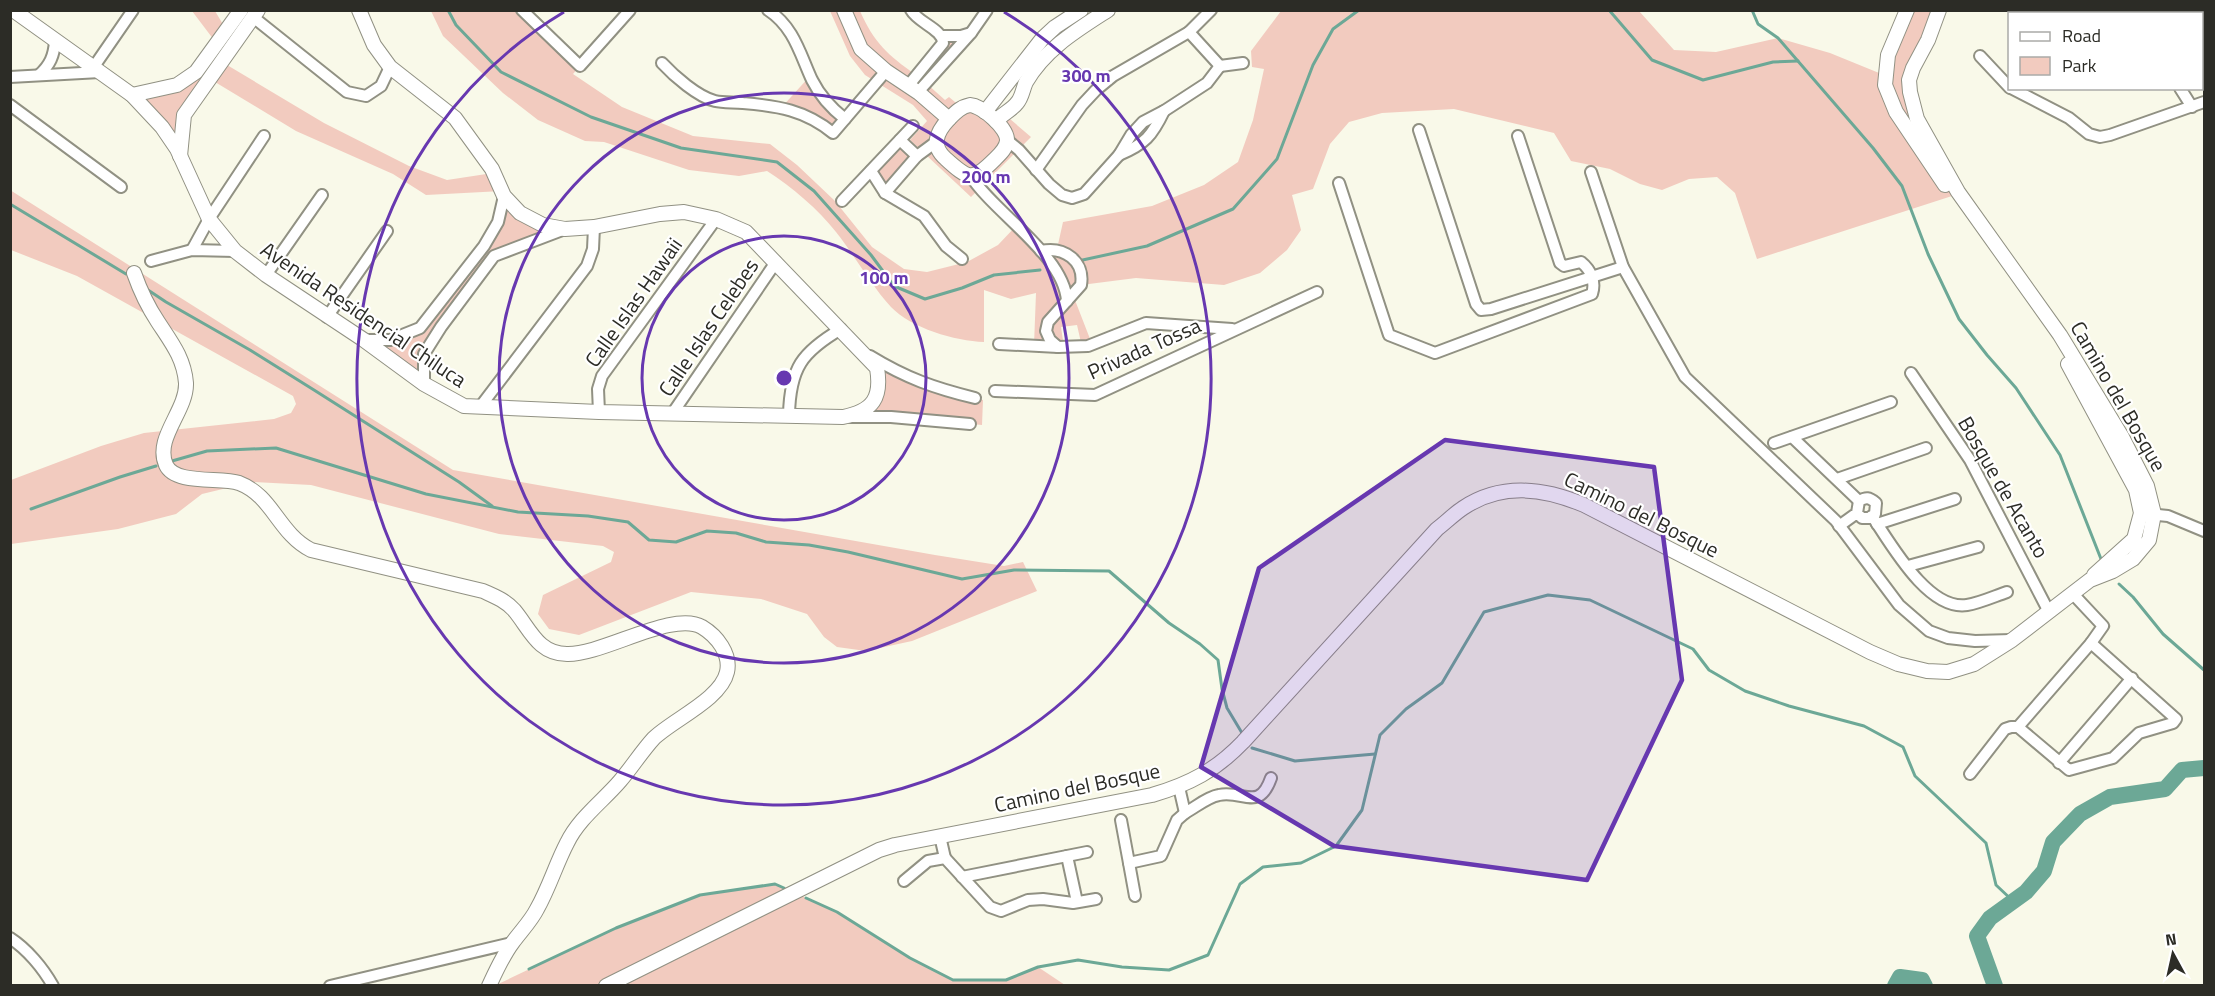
<svg xmlns="http://www.w3.org/2000/svg" width="2215" height="996" font-family="'Titillium Web',sans-serif">
<style>
.green{fill:#f2cbbf}
.lines{fill:none;stroke-linecap:round;stroke-linejoin:round}
.stream{stroke:#6ca896;stroke-width:3}
.river{stroke:#6ca896;stroke-width:16}
.minor-casing{stroke:#919183;stroke-width:14}
.tertiary-casing{stroke:#919183;stroke-width:16}
.minor{stroke:#fff;stroke-width:10}
.tertiary{stroke:#fff;stroke-width:14}
.marked{fill:#6738b0;fill-opacity:0.2;stroke:#6738b0;stroke-width:4.5;stroke-linejoin:round}
.ring{fill:none;stroke:#6738b0;stroke-width:3}
.labels{text-anchor:middle;dominant-baseline:central;stroke-width:4.5;stroke-linejoin:round;paint-order:stroke}
.street-label{font-size:21px;fill:#2c2c26;stroke:#fff}
.centre{fill:#6738b0;stroke:#fff;stroke-width:3}
.ring-label{font-size:18px;text-anchor:middle;font-weight:bold;fill:#6738b0;stroke:#fff;stroke-width:4.5;stroke-linejoin:round;paint-order:stroke}
</style>
<rect width="100%" height="100%" fill="#f9f9e9"/>
<!-- green -->
<g class="green">
<polygon points="192,11 215,11 227,31 241,11 258,11 222,62 324,123 409,166 447,180 493,173 502,191 426,195 393,174 296,131 210,79 184,115 180,156 132,95 177,85 217,44"/>
<path d="M431 11H522L580 66 573 74 622 107 693 136 770 144 797 165 835 201 872 247 904 269 927 272 967 262 998 245 1016 226 1041 251 1057 249 1063 222 1152 206 1204 185 1238 162 1253 120 1264 69 1252 67 1251 51 1281 11H1639L1674 50 1716 52 1778 38 1830 53 1884 75 1907 11H1939L1910 92 1958 192 1952 196 1757 259 1735 193 1717 177 1689 179 1662 190 1640 184 1610 169 1571 161 1554 133 1454 109 1382 113 1349 122 1330 144 1313 189 1292 195 1301 230 1287 250 1260 273 1224 285 1136 278 1081 285 1073 295 1092 344 1082 347 1077 325 1061 327 1064 347 1034 345 1036 293 1011 299 984 290V342C955 341 911 328 891 307 870 284 855 256 836 232 818 209 792 187 767 171L739 176 689 170 604 142 585 141 538 120 503 93 443 36Z"/>
<path d="M830 11H860C874 43 888 55 916 75L949 39H959L927 84 945 100 949 97 961 107 1003 113 1031 137 971 197 910 140 927 121 913 105 865 75 850 56Z"/>
<polygon points="810,76 845,119 833,133 781,108"/>
<polygon points="900,140 917,156 885,193 871,171"/>
<polygon points="10,190 453,470 935,555 1004,566 1023,562 1037,591 912,641 866,651 837,647 824,637 807,614 761,599 691,592 579,635 549,629 538,614 543,595 611,562 614,552 603,546 499,534 311,485 252,482 202,494 176,514 118,529 11,544 11,480 101,446 144,433 274,419 291,413 296,404 293,396 77,276 11,250"/>
<polygon points="504,196 520,213 565,229 494,256 424,354 424,384 364,340 420,328 484,246"/>
<polygon points="866,354 934,388 983,400 982,425 861,413 880,385"/>
<polygon points="775,884 837,912 910,958 953,980 1006,980 1038,967 1065,985 494,986 616,928 700,895"/>
</g>
<g class="lines">
<!-- stream -->
<g class="stream">
<polyline points="448,10 456,25 501,72 591,117 681,148 777,162 814,191 871,255 894,286 925,299 962,288 994,275 1040,270"/>
<polyline points="1609,10 1652,60 1703,80 1773,62 1798,61"/>
<polyline points="1752,10 1758,24 1778,38 1873,148 1902,186 1928,254 1959,319 1987,355 2016,388 2060,455 2101,559"/>
<polyline points="10,204 126,274"/>
<polyline points="1078,261 1147,246 1233,209 1277,159 1313,65 1333,29 1359,10"/>
<polyline points="145,288 166,302 250,350 314,390 459,482 492,506"/>
<polyline points="172,461 207,451 276,448 426,494 518,512 588,516 628,522 649,540 676,542 707,531 736,533 766,542 809,545 848,552 962,579 1014,570 1109,571 1169,623 1200,644 1218,660 1222,689 1227,708 1242,733"/>
<polyline points="31,509 120,477 156,466"/>
<polyline points="2119,584 2133,597 2163,634 2204,670"/>
<polyline points="1252,748 1295,761 1375,754"/>
<polyline points="806,898 837,912 910,958 953,980 1006,980 1038,967 1078,960 1122,967 1169,970 1208,955 1240,884 1263,867 1301,863 1336,846 1362,810 1380,735 1406,709 1442,683 1484,612 1548,595 1590,600 1693,649 1709,670 1745,691 1789,706 1864,726 1903,747 1915,776 1986,843 1996,885 2013,901"/>
<polyline points="529,969 616,928 700,895 775,884 784,888"/>
</g>
<!-- river -->
<g class="river">
<polyline points="1895,986 1900,977 1922,980 1925,986"/>
<polyline points="1995,986 1977,936 1990,918 2026,892 2044,871 2053,842 2080,814 2110,797 2165,789 2182,770 2204,768"/>
</g>
<!-- minor casing -->
<g class="minor-casing">
<g id="minor">
<polyline points="522,10 580,66 630,10"/>
<path d="M768 10C794 27 800 54 812 80 820 96 831 108 845 119"/>
<polyline points="2074,10 2078,14"/>
<polyline points="2184,10 2188,14"/>
<polyline points="2197,14 2199,10"/>
<polyline points="253,17 347,92 366,96 381,86 390,67"/>
<polyline points="2202,23 2204,26"/>
<polyline points="1189,32 1220,66"/>
<polyline points="943,36 961,36 971,33"/>
<polyline points="1980,56 2010,88"/>
<path d="M662 63C674 76 698 97 715 101 723 103 734 102 743 103 778 106 805 110 833 133L886 71"/>
<polyline points="1220,66 1243,63"/>
<polyline points="93,68 133,10"/>
<path d="M39 75C50 65 54 56 55 41"/>
<polyline points="10,77 100,72"/>
<path d="M908 86 943 43C943 29 918 23 911 10"/>
<polyline points="2011,88 2069,118 2089,134 2100,137 2110,135 2204,102"/>
<polyline points="2180,88 2192,107"/>
<polyline points="918,92 971,33 987,10"/>
<polyline points="10,105 121,187"/>
<polyline points="1419,130 1476,304 1481,310 1491,309 1623,267"/>
<polyline points="900,140 917,156"/>
<polyline points="1007,140 1019,150 1049,184 1062,195 1072,198 1084,194 1119,155 1131,135 1143,122 1164,111 1207,83 1220,66"/>
<path d="M1119 155C1145 144 1152 136 1164 111"/>
<polyline points="1036,170 1082,105 1096,90 1113,76 1189,32 1211,10"/>
<polyline points="871,171 885,193 924,216 946,246 962,259"/>
<polyline points="1591,172 1623,267 1685,377 1836,521 1899,605 1929,631 1948,638 1975,641 2012,640"/>
<path d="M970 175C994 213 1064 255 1067 301"/>
<path d="M1339 183 1389 335 1435 353 1592 294C1596 282 1591 270 1581 262L1564 266 1560 263 1518 136"/>
<polyline points="885,193 917,156 936,142"/>
<polyline points="842,201 913,126"/>
<polyline points="192,250 209,219 264,136"/>
<path d="M1041 251C1064 246 1085 261 1081 285L1048 322 1046 331 1050 340 1058 347 1088 346 1146 323 1232 329"/>
<polyline points="151,261 192,250 235,251"/>
<polyline points="266,275 322,195"/>
<polyline points="327,317 387,231"/>
<polyline points="364,340 390,340 420,328 484,246 498,222 504,196"/>
<polyline points="999,344 1058,347"/>
<path d="M870 356C906 378 934 388 975 398"/>
<polyline points="1911,373 1970,460 2049,612"/>
<polyline points="424,384 424,354 441,327 494,256 565,229"/>
<polyline points="995,391 1095,395 1317,292"/>
<polyline points="480,407 587,266 593,249 594,227"/>
<polyline points="599,412 598,389 602,376 716,219"/>
<polyline points="672,414 776,262"/>
<path d="M789 415C790 368 802 352 841 329"/>
<polyline points="850,417 891,417 970,424"/>
<polyline points="1792,437 1859,501"/>
<polyline points="1774,443 1891,402"/>
<polyline points="1837,479 1926,448"/>
<polyline points="2148,514 2168,516 2204,531"/>
<path d="M1872 516C1891 544 1928 611 1967 605 1980 603 1995 596 2007 592"/>
<polyline points="1877,524 1955,499"/>
<path d="M1839 526 1857 513 1859 501C1866 497 1869 497 1876 503L1875 514 1869 518H1862L1857 513"/>
<polyline points="1908,566 1978,547"/>
<polyline points="2073,594 2103,626 2091,643"/>
<polyline points="2059,763 2132,678"/>
<polyline points="1970,774 2005,729 2011,727 2018,727 2069,770 2113,758 2139,733 2173,723 2176,719 2091,643 2018,727"/>
<path d="M1179 787 1185 813C1196 807 1207 797 1219 795 1244 790 1259 812 1271 778"/>
<polyline points="1121,820 1129,863 1161,856 1177,820 1185,813"/>
<polyline points="940,836 945,858"/>
<polyline points="1067,856 1077,902"/>
<polyline points="1129,863 1135,896"/>
<polyline points="962,877 1087,852"/>
<polyline points="904,881 928,861 945,858 990,907 1001,911 1028,900 1043,899 1073,903 1096,899"/>
<path d="M10 938C27 949 43 968 53 986"/>
<polyline points="330,986 512,943"/>
</g>
</g>
<!-- tertiary casing -->
<g class="tertiary-casing">
<g id="tertiary">
<path d="M13 10 132 95 162 127 177 149 209 219 235 251 266 275 364 340 424 384 464 406 599 412 843 417C873 411 882 398 877 368L746 232 716 219 684 212 660 214 594 227 565 229 543 225 520 213 504 196 492 169 455 118 390 67 374 45 359 10"/>
<polyline points="844,10 861,49 886,71 919,93 949,119"/>
<polyline points="1907,10 1888,55 1885,85 1896,112 1945,185"/>
<polyline points="132,95 177,85 196,72 241,10"/>
<path d="M970 105C982 106 1008 128 1007 141 1006 149 1000 154 994 160 972 182 968 179 946 159 931 146 936 133 948 120 955 113 960 107 970 105Z"/>
<polyline points="985,112 1042,39 1055,27 1081,10"/>
<path d="M996 121C1002 114 1012 110 1017 103 1022 98 1023 88 1026 82 1045 49 1077 30 1108 10"/>
<polyline points="180,156 184,115 258,10"/>
<path d="M134 273C140 290 148 307 158 322 171 342 184 358 186 383 187 411 154 438 166 465 175 485 220 477 239 483 273 496 278 533 311 550L483 591C494 596 505 600 514 610 530 629 538 654 567 654 603 655 673 610 702 627 717 636 731 654 727 672 721 699 674 719 654 738 642 751 632 767 620 781 603 801 579 818 567 843 556 864 549 888 537 909 531 921 521 931 513 942 503 955 496 971 489 986"/>
<polyline points="2068,364 2136,490 2141,513 2134,539 2094,575"/>
<path d="M606 986 879 850 895 845 1152 795C1190 784 1216 770 1243 742L1437 529C1446 522 1454 514 1463 508 1502 482 1544 488 1584 505L1870 652 1898 664 1927 671 1948 672 1974 664 2012 640 2090 580 2113 571 2133 559 2149 540 2154 514 2147 486 2122 437 2060 335 1958 192 1917 119 1910 92 1909 80 1913 68 1928 40 1939 10"/>
</g>
</g>
<!-- minor -->
<use href="#minor" class="minor"/>
<!-- tertiary -->
<use href="#tertiary" class="tertiary"/>
</g>
<!-- marked area -->
<path class="marked" d="M1445 440 1654 467 1682 680 1587 880 1334 846 1201 767 1259 568Z"/>
<!-- distance rings -->
<g class="ring">
<circle cx="784" cy="378" r="142"/>
<circle cx="784" cy="378" r="285"/>
<path d="M1004 12A427 427 0 1 1 564 12"/>
</g>
<g class="labels">
<!-- street labels -->
<g class="street-label">
<text transform="translate(633 302) rotate(-55)">Calle Islas Hawaii</text>
<text transform="translate(364 314) rotate(34)">Avenida Residencial Chiluca</text>
<text transform="translate(708 327) rotate(-56)">Calle Islas Celebes</text>
<text transform="translate(1144 348) rotate(-24)">Privada Tossa</text>
<text transform="translate(2119 396) rotate(60)">Camino del Bosque</text>
<text transform="translate(2004 487) rotate(60)">Bosque de Acanto</text>
<text transform="translate(1642 514) rotate(26)">Camino del Bosque</text>
<text transform="translate(1077 787) rotate(-12)">Camino del Bosque</text>
</g>
</g>
<circle cx="784" cy="378" r="9" class="centre"/>
<g class="ring-label">
<text x="1086" y="82">300 m</text>
<text x="986" y="183">200 m</text>
<text x="884" y="284">100 m</text>
</g>
<!-- border -->
<rect width="2215" height="996" fill="none" stroke="#2c2c26" stroke-width="24"/>
<!-- legend -->
<rect x="2008" y="12" width="195" height="78" fill="#ffffff" stroke="#ababa8" stroke-width="1.5"/>
<rect x="2020" y="32" width="30" height="9" fill="#ffffff" stroke="#ababa8" stroke-width="1.5"/>
<text x="2062" y="42" font-size="18" fill="#2c2c26">Road</text>
<rect x="2020" y="57" width="30" height="18" fill="#f2cbbf" stroke="#ababa8" stroke-width="1.5"/>
<text x="2062" y="72" font-size="18" fill="#2c2c26">Park</text>
<!-- north arrow -->
<g transform="translate(2173 954) rotate(352)" stroke="#ffffff" stroke-width="4.5" paint-order="stroke">
<path d="M0-4.5L10 22L0 15L-10 22Z" fill="#2c2c26"/>
<text y="-9" font-size="16" font-weight="bold" text-anchor="middle" fill="#2c2c26">N</text>
</g>
</svg>
